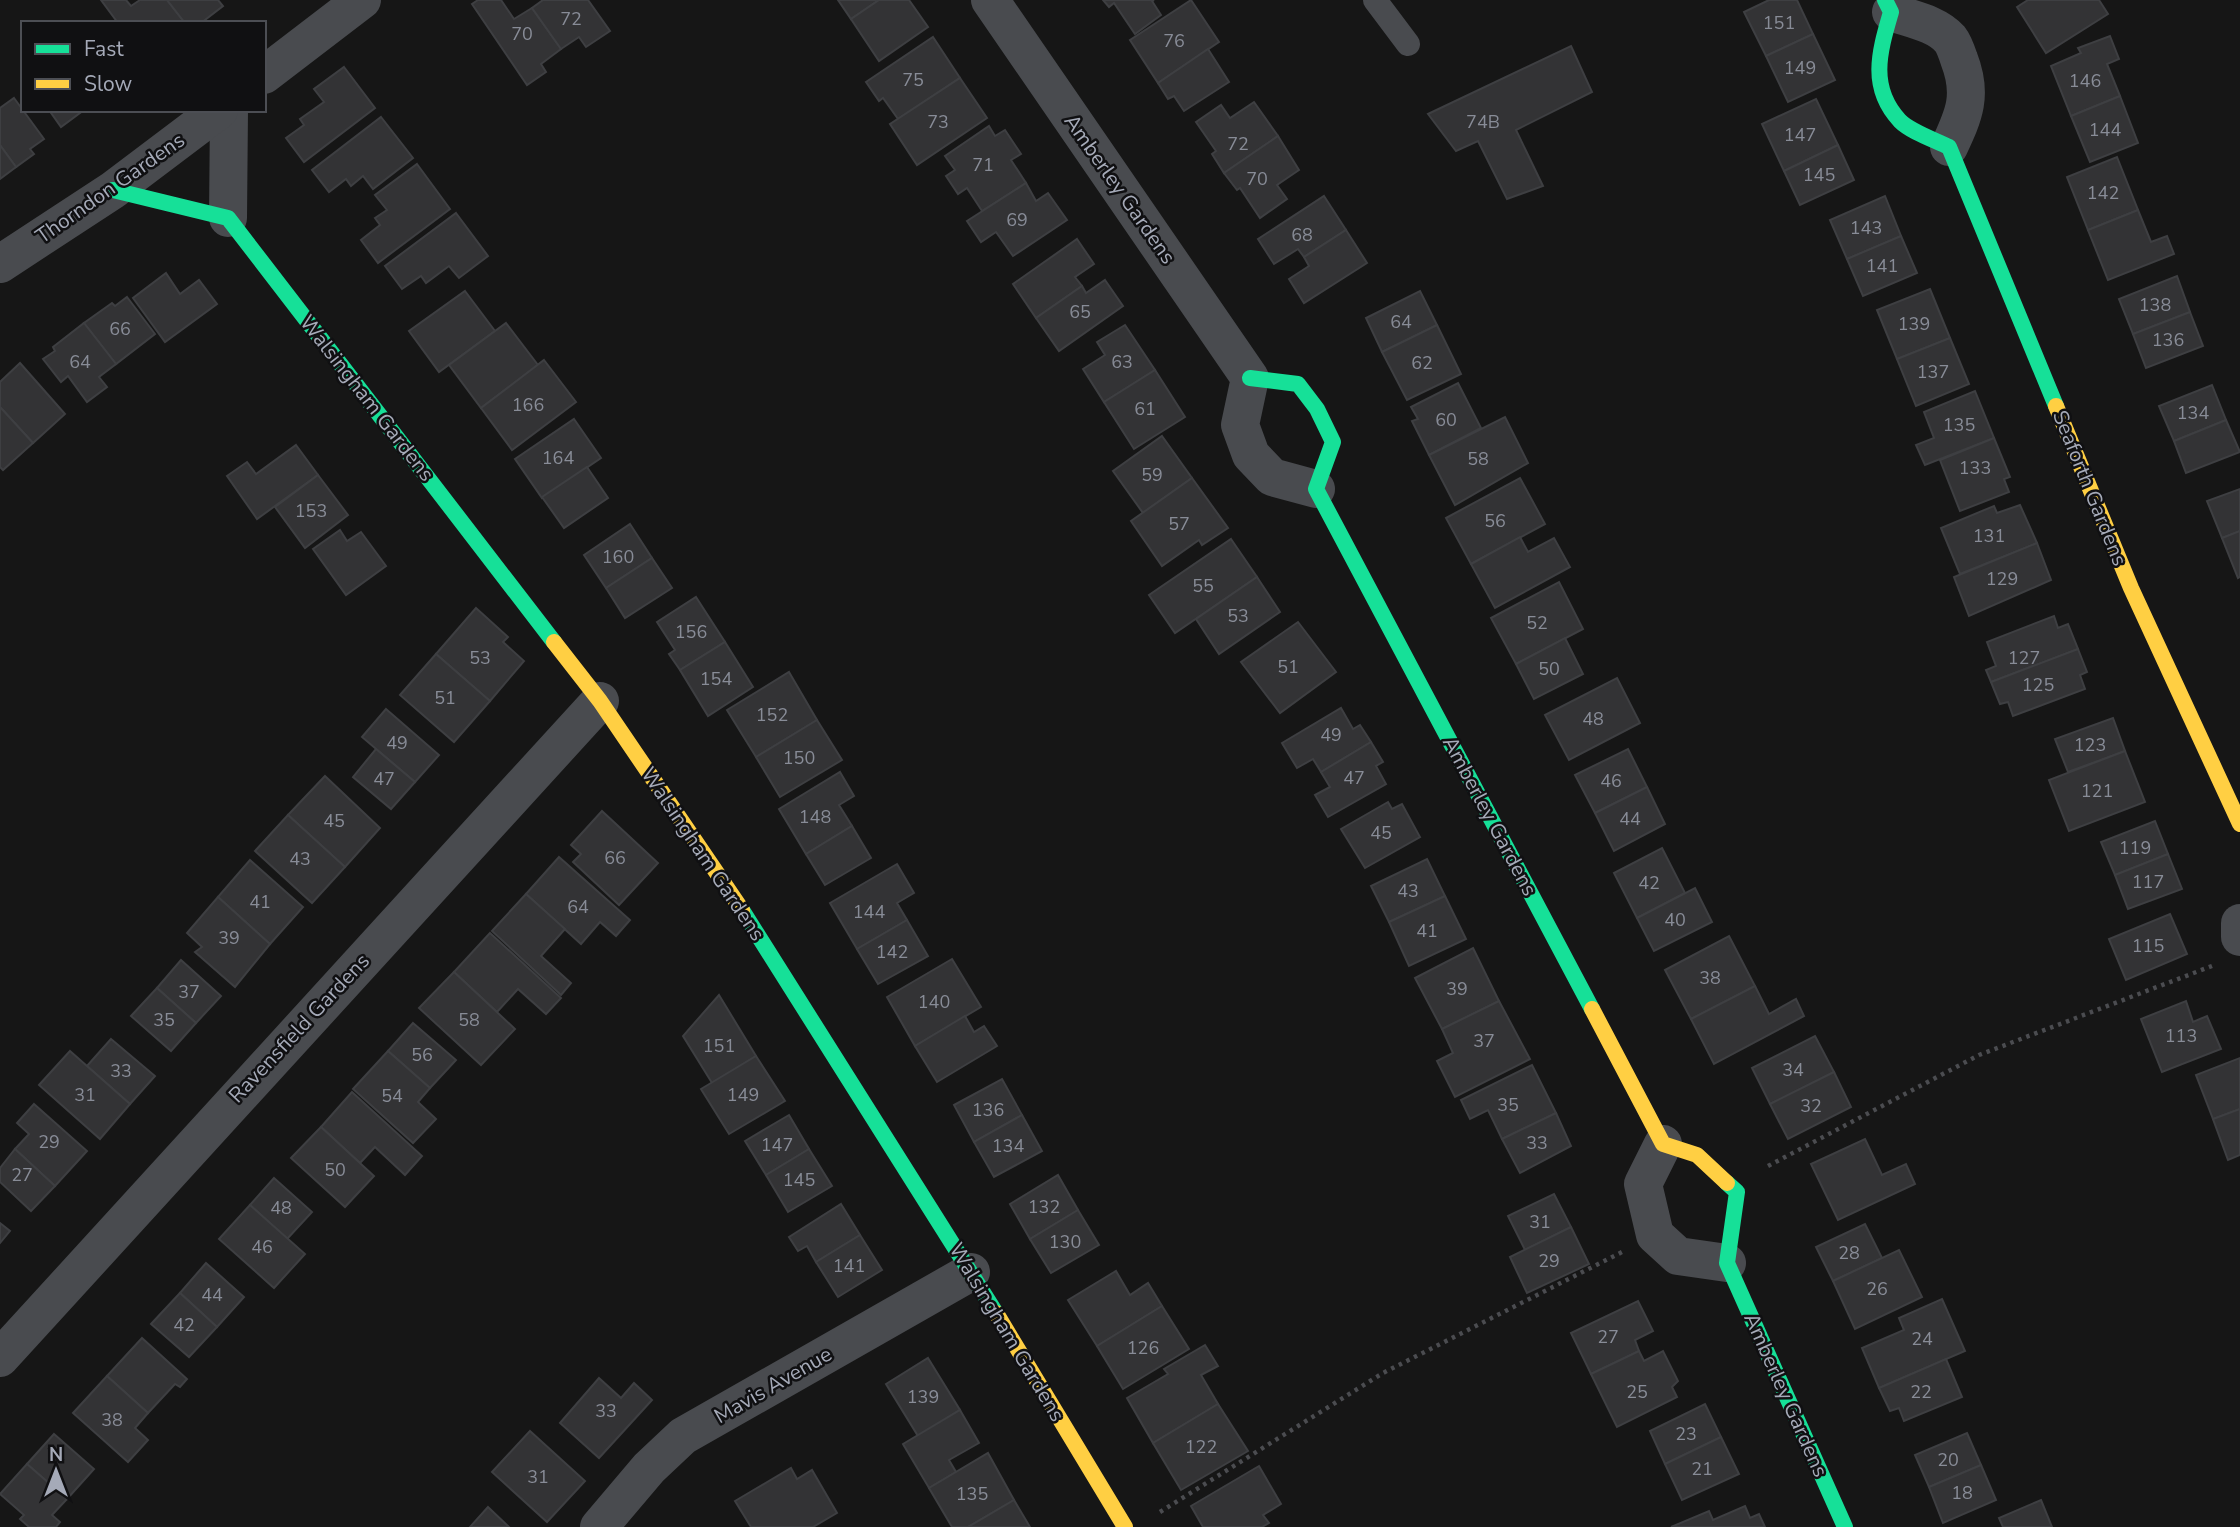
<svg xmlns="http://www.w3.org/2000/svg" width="2240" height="1527" font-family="'Nunito Sans',sans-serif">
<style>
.building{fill:#333335;stroke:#3e3f42;stroke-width:2}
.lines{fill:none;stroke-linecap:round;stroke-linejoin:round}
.path{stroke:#4b4c50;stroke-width:4.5;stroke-dasharray:3.5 5;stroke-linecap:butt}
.lane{stroke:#494b4f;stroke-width:24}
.street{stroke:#494b4f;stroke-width:38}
.fast{stroke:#16e098;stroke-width:16}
.slow{stroke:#ffcf43;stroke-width:16}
.labels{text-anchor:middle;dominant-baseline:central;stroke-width:5;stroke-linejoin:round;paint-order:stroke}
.number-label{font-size:18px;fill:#888c97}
.street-label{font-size:21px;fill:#a5aab8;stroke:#101012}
</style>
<rect width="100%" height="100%" fill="#161616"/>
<!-- building -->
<g class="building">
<polygon points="101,0 126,0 131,6 140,0 167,0 185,23 118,23"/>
<polygon points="167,0 218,0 223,6 201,23 185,23"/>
<polygon points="478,0 501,0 514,19 532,8 561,49 541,64 546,72 527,85 472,4"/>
<polygon points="543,0 588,0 610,31 586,47 579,37 561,49 532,8"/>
<polygon points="838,0 879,0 851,19"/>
<polygon points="879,0 909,0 928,27 879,61 851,19"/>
<polygon points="1103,0 1154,0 1152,1 1161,15 1135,34 1114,3 1109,7"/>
<polygon points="1191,0 1219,42 1158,83 1130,40"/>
<polygon points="1769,0 1797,0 1813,34 1766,56 1744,12"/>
<polygon points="2028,0 2099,0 2108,14 2046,53 2017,7"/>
<polygon points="1813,34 1835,80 1788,102 1766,56"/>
<polygon points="2110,36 2119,59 2107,64 2120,96 2071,116 2051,66 2081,53 2078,48"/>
<polygon points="933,37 960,78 898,119 883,98 879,101 866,82"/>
<polygon points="1571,46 1592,92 1516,130 1543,186 1507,199 1478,141 1456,151 1428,114"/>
<polygon points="1208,49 1229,82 1184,111 1174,96 1168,99 1158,83"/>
<polygon points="344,67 375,108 304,162 286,138 304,125 300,119 324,102 314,89"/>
<polygon points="960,78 987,118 917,165 890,124"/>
<polygon points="2120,96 2138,143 2090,162 2071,116"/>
<polygon points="14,98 44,139 30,149 34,154 16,167 0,145 0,108"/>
<polygon points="1816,99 1838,145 1784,171 1762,124"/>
<polygon points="1254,102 1278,136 1224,173 1212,154 1216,151 1196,122 1221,105 1230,118"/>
<polygon points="49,110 84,110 61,127"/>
<polygon points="381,117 413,158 373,189 363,176 351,186 346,179 329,192 312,170"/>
<polygon points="989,126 995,136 1005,130 1021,154 1011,160 1026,183 982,211 967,188 958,194 946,176 955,170 945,156"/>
<polygon points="1278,136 1299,170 1277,185 1287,199 1260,218 1240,188 1237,190 1224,173"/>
<polygon points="0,145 16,167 0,179"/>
<polygon points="1838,145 1854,180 1800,205 1784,171"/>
<polygon points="2117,157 2138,210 2088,230 2067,177"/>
<polygon points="417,164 450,209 378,263 361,240 380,225 375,218 387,210 375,195"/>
<polygon points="1026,183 1036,201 1048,193 1067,220 1013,256 996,232 981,242 967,221"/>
<polygon points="1324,196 1346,230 1304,257 1298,249 1274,264 1258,239"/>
<polygon points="1885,196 1901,236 1847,259 1830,220"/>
<polygon points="2138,210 2151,242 2167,236 2174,254 2108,280 2088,230"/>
<polygon points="456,213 488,256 459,278 449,266 426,283 421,276 402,289 385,266"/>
<polygon points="1346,230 1367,263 1304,303 1289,279 1309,266 1304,257"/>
<polygon points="1901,236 1917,273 1863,296 1847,259"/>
<polygon points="1077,239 1094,264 1075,277 1082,286 1036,318 1013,284"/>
<polygon points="166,273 180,294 199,280 217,304 165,342 133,298"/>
<polygon points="2177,276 2190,312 2133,334 2119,299"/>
<polygon points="1105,280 1123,306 1059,351 1036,318 1082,286 1086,293"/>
<polygon points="1930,289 1950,338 1897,359 1877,310"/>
<polygon points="465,291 495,331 439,372 409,331"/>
<polygon points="1420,291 1437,325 1382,352 1366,318"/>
<polygon points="127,297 155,334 116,364 84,323 112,303 115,306"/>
<polygon points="2190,312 2203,346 2146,368 2133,334"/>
<polygon points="84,323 116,364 99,377 107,387 87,402 68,376 61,382 43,359 55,351 53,347"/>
<polygon points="506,323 538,365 481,408 449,365"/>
<polygon points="1125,325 1155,370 1104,402 1083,369 1105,355 1097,342"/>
<polygon points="1437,325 1461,374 1407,400 1382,352"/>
<polygon points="1950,338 1969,384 1916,406 1897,359"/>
<polygon points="544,360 576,402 512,450 481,408"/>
<polygon points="20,363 65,414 33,443 0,407 0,382"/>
<polygon points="1155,370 1185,417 1134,449 1104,402"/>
<polygon points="1458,383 1481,428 1429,455 1412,421 1418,419 1411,407"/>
<polygon points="2212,385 2226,420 2174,441 2159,406"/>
<polygon points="1975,391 1994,438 1925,465 1916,445 1934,438 1924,412"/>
<polygon points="0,407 33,443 3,470 0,467"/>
<polygon points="1505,417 1528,463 1455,505 1429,455"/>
<polygon points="574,419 601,458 542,498 515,459"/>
<polygon points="2226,420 2240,452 2186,473 2174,441"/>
<polygon points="1162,436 1192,478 1143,513 1113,471"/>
<polygon points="1994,438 2010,477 2004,479 2009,492 1960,511 1940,460"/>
<polygon points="296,445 318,475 257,519 227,476 247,462 256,474"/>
<polygon points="587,467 608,498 564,528 542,497"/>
<polygon points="318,475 348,515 305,548 275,507"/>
<polygon points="1192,478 1228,528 1202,545 1199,540 1162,566 1131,521"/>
<polygon points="1520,478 1545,524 1471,564 1446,518"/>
<polygon points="2240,489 2240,531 2222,538 2207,501"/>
<polygon points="2020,505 2037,543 1960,574 1941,528 1994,506 1997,513"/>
<polygon points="630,524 652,558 606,588 584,555"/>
<polygon points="340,530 347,541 361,532 386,566 346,595 313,549"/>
<polygon points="2240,531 2240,577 2238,578 2222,538"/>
<polygon points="1520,537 1528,552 1554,538 1570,567 1495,608 1471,564"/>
<polygon points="1231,539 1257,577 1175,633 1149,595"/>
<polygon points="2037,543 2051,580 1969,616 1954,577"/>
<polygon points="652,558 672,588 625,618 606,588"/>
<polygon points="1257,577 1280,612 1219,654 1196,619"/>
<polygon points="1559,582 1583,629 1516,664 1491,618"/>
<polygon points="696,597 725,642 680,670 669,654 675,650 657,622"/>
<polygon points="476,608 508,637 503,642 524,661 490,701 436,654"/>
<polygon points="2054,616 2058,628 2068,624 2078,649 1991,682 1986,670 1996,666 1987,642"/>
<polygon points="1298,622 1336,672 1280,713 1241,662"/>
<polygon points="1565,638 1583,674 1534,699 1516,664"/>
<polygon points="725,642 753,687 708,716 680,670"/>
<polygon points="2078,649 2087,672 2080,675 2085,689 2013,716 2008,702 2000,704 1991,682"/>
<polygon points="436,654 490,701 454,742 400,695"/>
<polygon points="789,672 817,720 756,757 727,710"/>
<polygon points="1617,678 1640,723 1569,760 1545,715"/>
<polygon points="1341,708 1353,729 1360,725 1371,742 1321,772 1313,759 1297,768 1282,743"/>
<polygon points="386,709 439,755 415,782 362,737"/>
<polygon points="2113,718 2125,751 2068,772 2055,739"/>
<polygon points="817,720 842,760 780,797 756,757"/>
<polygon points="1371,742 1383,762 1376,766 1386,784 1328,817 1315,795 1330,787 1321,772"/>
<polygon points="376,749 415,782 391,809 353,777"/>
<polygon points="1628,749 1647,787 1595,813 1575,775"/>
<polygon points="2125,751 2145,802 2069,831 2049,780"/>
<polygon points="840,772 854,796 839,805 852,826 806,854 779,809"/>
<polygon points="325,776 380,828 345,867 288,815"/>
<polygon points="1647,787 1665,824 1614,851 1595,813"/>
<polygon points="1388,802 1392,809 1402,804 1420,837 1365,868 1341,829"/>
<polygon points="602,811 658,863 619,905 573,862 581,854 571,845"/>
<polygon points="288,815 345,867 312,903 255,851"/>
<polygon points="2155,821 2168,854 2115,875 2101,842"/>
<polygon points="852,826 871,858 825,885 806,854"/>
<polygon points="1662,848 1685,893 1637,918 1614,873"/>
<polygon points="2168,854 2182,889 2128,909 2115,875"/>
<polygon points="559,857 630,920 616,936 600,922 581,944 526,894"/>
<polygon points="1427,859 1445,896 1389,922 1371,886"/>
<polygon points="250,860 303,907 270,944 218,897"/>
<polygon points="897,864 914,893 897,903 907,920 857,949 830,903"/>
<polygon points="1695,888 1712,922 1654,951 1637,918"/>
<polygon points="526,894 565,929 541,956 571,983 561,995 492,931"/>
<polygon points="1445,896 1466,939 1409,966 1389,922"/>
<polygon points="218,897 270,944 235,987 195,952 202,947 187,933"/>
<polygon points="2170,914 2187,954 2126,980 2109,939"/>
<polygon points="907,920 928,956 878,984 857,949"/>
<polygon points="490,933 561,998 546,1014 518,989 497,1012 454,972"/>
<polygon points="1729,936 1755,986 1691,1019 1665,970"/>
<polygon points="1473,948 1499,1001 1442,1029 1415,978"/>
<polygon points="952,959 981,1007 915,1046 887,997"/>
<polygon points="181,960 221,996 196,1023 157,988"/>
<polygon points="454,972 515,1029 481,1065 419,1008"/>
<polygon points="1755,986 1769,1014 1796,999 1804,1016 1714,1064 1691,1019"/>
<polygon points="157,988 196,1023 171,1051 131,1016"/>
<polygon points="719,995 756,1056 712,1083 683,1036"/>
<polygon points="1499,1001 1530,1059 1455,1097 1437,1061 1453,1053 1442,1029"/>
<polygon points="2186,1001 2193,1022 2207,1016 2221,1049 2162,1072 2141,1019"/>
<polygon points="965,1016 974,1032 984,1026 997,1046 937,1082 915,1046"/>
<polygon points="413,1023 456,1060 430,1088 388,1051"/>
<polygon points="1815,1036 1834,1072 1770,1104 1752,1068"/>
<polygon points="111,1039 155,1076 130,1104 87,1066"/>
<polygon points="70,1051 130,1104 100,1139 39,1085"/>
<polygon points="388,1051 430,1088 418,1102 436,1119 413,1143 353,1089"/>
<polygon points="756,1056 785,1101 729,1134 701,1089"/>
<polygon points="2240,1058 2240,1109 2213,1119 2196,1075"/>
<polygon points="1532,1065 1556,1113 1502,1139 1488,1110 1470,1119 1461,1100"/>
<polygon points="1834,1072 1851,1107 1788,1139 1770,1104"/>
<polygon points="1002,1079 1022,1115 974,1142 954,1105"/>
<polygon points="352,1092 422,1156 405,1175 375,1147 360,1163 321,1127"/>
<polygon points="34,1104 87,1151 55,1186 15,1149 29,1134 17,1123"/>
<polygon points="2240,1109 2240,1155 2228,1160 2213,1119"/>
<polygon points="1556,1113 1571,1146 1520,1173 1502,1139"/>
<polygon points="789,1115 809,1149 766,1175 745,1141"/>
<polygon points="1022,1115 1042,1151 994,1177 974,1142"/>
<polygon points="321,1127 374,1176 345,1207 291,1158"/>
<polygon points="1865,1139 1882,1175 1906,1164 1915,1184 1838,1220 1811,1164"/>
<polygon points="15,1149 55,1186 31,1211 0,1182 0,1168"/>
<polygon points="809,1149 832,1186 788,1212 766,1175"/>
<polygon points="1058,1175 1078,1210 1030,1239 1010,1204"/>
<polygon points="274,1178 312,1212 287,1239 250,1205"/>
<polygon points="1554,1194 1571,1227 1525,1250 1508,1216"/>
<polygon points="841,1204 860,1235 816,1262 807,1246 798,1251 789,1237"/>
<polygon points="250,1205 305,1254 274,1288 219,1239"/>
<polygon points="1078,1210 1099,1245 1051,1273 1030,1239"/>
<polygon points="0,1223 10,1231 0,1243"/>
<polygon points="1865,1224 1882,1258 1833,1281 1816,1247"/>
<polygon points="1571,1227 1589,1264 1527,1293 1510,1257"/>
<polygon points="860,1235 882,1270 838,1297 816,1262"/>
<polygon points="1899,1250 1922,1297 1855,1329 1833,1281"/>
<polygon points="206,1263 244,1297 217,1327 180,1293"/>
<polygon points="1116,1271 1130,1295 1148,1283 1162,1306 1097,1346 1068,1300"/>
<polygon points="180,1293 217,1327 189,1357 151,1324"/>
<polygon points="1942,1299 1965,1351 1879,1388 1862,1348 1904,1330 1899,1318"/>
<polygon points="1638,1301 1653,1331 1635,1340 1639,1351 1591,1374 1571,1333"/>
<polygon points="1162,1306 1189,1349 1123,1389 1097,1346"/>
<polygon points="142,1338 187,1379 180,1387 175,1384 148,1413 107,1376"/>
<polygon points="1205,1345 1218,1366 1201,1375 1218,1404 1153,1443 1127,1398 1168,1374 1164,1369"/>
<polygon points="1639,1351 1644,1361 1663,1351 1678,1381 1672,1387 1677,1397 1617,1427 1591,1374"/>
<polygon points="928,1358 960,1410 918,1436 886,1384"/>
<polygon points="1946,1359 1962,1397 1904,1421 1899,1408 1890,1411 1879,1388"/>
<polygon points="107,1376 148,1413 135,1428 148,1440 128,1462 73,1413"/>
<polygon points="599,1378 621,1398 634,1383 652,1400 599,1458 560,1423"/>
<polygon points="1218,1404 1248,1451 1181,1490 1153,1443"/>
<polygon points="1705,1404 1721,1437 1665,1464 1650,1431"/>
<polygon points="960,1410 979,1443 949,1460 956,1472 929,1488 903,1444"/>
<polygon points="530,1431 585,1481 547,1522 492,1472"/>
<polygon points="1967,1433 1981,1465 1929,1487 1915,1455"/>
<polygon points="54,1434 94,1469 67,1499 27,1464"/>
<polygon points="1721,1437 1739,1474 1682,1500 1665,1464"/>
<polygon points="988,1453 1014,1500 968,1527 952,1527 929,1488"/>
<polygon points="27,1464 67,1499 52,1515 60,1522 56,1527 29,1527 20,1519 24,1515 0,1494"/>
<polygon points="1981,1465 1996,1500 1943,1523 1929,1487"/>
<polygon points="1259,1466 1281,1504 1263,1515 1269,1523 1262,1527 1203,1527 1191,1506"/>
<polygon points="791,1468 797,1479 812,1470 837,1513 813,1527 751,1527 735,1501"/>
<polygon points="1014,1500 1030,1527 968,1527"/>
<polygon points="2041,1500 2052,1527 2003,1527 1999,1518"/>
<polygon points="1745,1506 1750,1518 1759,1514 1765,1527 1671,1527 1709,1511 1713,1520"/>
<polygon points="488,1507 509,1527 470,1527"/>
</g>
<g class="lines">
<!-- path -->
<g class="path">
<polyline points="1768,1166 1979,1055 2212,966"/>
<polyline points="1160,1512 1383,1373 1622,1252"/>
</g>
<!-- lane -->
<polyline class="lane" points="1375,0 1408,44"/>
<!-- street -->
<g class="street">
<polyline points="990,0 1250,378 1240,425 1251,455 1272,477 1316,489"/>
<path d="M1891 12C1910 19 1936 23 1950 39 1954 44 1957 53 1959 59 1973 95 1964 115 1949 147"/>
<polyline points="264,75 362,0"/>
<polyline points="228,218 229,110"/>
<polyline points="0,264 113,190 219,110"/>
<polyline points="2240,923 2240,937"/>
<polyline points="1663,1144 1643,1184 1655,1235 1678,1256 1727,1263"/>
<polyline points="0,1358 600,701"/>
<polyline points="599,1527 649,1468 683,1436 971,1272"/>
</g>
<!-- fast -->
<g class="fast">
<path d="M1885 0 1891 12C1880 50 1868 87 1900 121 1911 132 1935 140 1949 147L2056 406"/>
<polyline points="113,190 228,218 554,642"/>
<polyline points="1250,378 1298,384 1317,409 1333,442 1316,489 1592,1009"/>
<polyline points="742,910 996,1313"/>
<polyline points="1727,1183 1737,1192 1727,1263 1845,1527"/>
</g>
<!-- slow -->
<g class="slow">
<polyline points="2056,406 2131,588 2240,824"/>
<polyline points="554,642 600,701 742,910"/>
<polyline points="1592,1009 1663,1144 1697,1155 1727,1183"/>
<polyline points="996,1313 1125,1527"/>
</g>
</g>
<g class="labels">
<!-- number labels -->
<g class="number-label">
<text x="571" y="19">72</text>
<text x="1779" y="23">151</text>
<text x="522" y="34">70</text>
<text x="1174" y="41">76</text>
<text x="1800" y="68">149</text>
<text x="913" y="80">75</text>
<text x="2085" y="81">146</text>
<text x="938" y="122">73</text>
<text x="1483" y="122">74B</text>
<text x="2105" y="130">144</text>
<text x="1800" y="135">147</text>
<text x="1238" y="144">72</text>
<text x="983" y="165">71</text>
<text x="1819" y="175">145</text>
<text x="1257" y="179">70</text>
<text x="2103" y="193">142</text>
<text x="1017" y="220">69</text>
<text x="1866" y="228">143</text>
<text x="1302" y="235">68</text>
<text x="1882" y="266">141</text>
<text x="2155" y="305">138</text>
<text x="1080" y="312">65</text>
<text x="1401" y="322">64</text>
<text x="1914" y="324">139</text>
<text x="120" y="329">66</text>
<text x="2168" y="340">136</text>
<text x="80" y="362">64</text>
<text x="1122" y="362">63</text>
<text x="1422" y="363">62</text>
<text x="1933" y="372">137</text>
<text x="528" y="405">166</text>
<text x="1145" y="409">61</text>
<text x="2193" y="413">134</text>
<text x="1446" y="420">60</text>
<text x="1959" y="425">135</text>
<text x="558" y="458">164</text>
<text x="1478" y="459">58</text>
<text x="1975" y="468">133</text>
<text x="1152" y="475">59</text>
<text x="311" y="511">153</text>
<text x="1495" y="521">56</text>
<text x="1179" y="524">57</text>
<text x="1989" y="536">131</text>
<text x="618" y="557">160</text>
<text x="2002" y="579">129</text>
<text x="1203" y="586">55</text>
<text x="1238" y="616">53</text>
<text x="1537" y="623">52</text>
<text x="691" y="632">156</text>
<text x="480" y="658">53</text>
<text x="2024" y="658">127</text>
<text x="1288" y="667">51</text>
<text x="1549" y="669">50</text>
<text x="716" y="679">154</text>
<text x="2038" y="685">125</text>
<text x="445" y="698">51</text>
<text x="772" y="715">152</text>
<text x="1593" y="719">48</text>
<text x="1331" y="735">49</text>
<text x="397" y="743">49</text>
<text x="2090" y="745">123</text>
<text x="799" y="758">150</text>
<text x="1354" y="778">47</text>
<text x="384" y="779">47</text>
<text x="1611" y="781">46</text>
<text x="2097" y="791">121</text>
<text x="815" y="817">148</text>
<text x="1630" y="819">44</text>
<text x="334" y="821">45</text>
<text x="1381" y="833">45</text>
<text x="2135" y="848">119</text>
<text x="615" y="858">66</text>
<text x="300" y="859">43</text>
<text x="2148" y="882">117</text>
<text x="1649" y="883">42</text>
<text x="1408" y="891">43</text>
<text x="260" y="902">41</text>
<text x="578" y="907">64</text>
<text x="869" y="912">144</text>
<text x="1675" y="920">40</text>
<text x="1427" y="931">41</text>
<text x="229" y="938">39</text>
<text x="2148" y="946">115</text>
<text x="892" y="952">142</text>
<text x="1710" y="978">38</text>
<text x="1457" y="989">39</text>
<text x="189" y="992">37</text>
<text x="934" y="1002">140</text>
<text x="164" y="1020">35</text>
<text x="469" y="1020">58</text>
<text x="2181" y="1036">113</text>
<text x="1484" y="1041">37</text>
<text x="719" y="1046">151</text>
<text x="422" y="1055">56</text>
<text x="1793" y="1070">34</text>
<text x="121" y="1071">33</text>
<text x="85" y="1095">31</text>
<text x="743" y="1095">149</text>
<text x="392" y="1096">54</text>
<text x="1508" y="1105">35</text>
<text x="1811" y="1106">32</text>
<text x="988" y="1110">136</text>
<text x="49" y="1142">29</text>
<text x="1537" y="1143">33</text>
<text x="777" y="1145">147</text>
<text x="1008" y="1146">134</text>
<text x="335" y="1170">50</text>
<text x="22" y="1175">27</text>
<text x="799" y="1180">145</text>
<text x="1044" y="1207">132</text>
<text x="281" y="1208">48</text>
<text x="1540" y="1222">31</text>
<text x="1065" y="1242">130</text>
<text x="262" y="1247">46</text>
<text x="1849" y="1253">28</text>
<text x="1549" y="1261">29</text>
<text x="849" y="1266">141</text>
<text x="1877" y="1289">26</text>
<text x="212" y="1295">44</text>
<text x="184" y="1325">42</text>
<text x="1608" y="1337">27</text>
<text x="1922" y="1339">24</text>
<text x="1143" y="1348">126</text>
<text x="1637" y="1392">25</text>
<text x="1921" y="1392">22</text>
<text x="923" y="1397">139</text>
<text x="606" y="1411">33</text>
<text x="112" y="1420">38</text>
<text x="1686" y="1434">23</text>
<text x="1201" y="1447">122</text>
<text x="1948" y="1460">20</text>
<text x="1702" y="1469">21</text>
<text x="538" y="1477">31</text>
<text x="1962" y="1493">18</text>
<text x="972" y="1494">135</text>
</g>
<!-- street labels -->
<g class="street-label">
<text transform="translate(110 188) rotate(-35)">Thorndon Gardens</text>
<text transform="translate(1120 189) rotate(55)">Amberley Gardens</text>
<text transform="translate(367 398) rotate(52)">Walsingham Gardens</text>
<text transform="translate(2090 488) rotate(68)">Seaforth Gardens</text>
<text transform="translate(1490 816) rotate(62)">Amberley Gardens</text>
<text transform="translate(703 854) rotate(56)">Walsingham Gardens</text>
<text transform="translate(299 1028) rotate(-47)">Ravensfield Gardens</text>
<text transform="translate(1007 1332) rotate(59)">Walsingham Gardens</text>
<text transform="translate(773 1385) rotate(-30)">Mavis Avenue</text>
<text transform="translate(1786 1395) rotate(66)">Amberley Gardens</text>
</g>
</g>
<!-- legend -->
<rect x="21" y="21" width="245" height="91" fill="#101012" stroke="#4c4e54" stroke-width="2"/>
<rect x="35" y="44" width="35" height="10" fill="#16e098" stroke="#4c4e54" stroke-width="2"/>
<text x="84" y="56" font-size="21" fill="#a5aab8">Fast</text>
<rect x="35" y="79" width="35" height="10" fill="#ffcf43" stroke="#4c4e54" stroke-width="2"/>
<text x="84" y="91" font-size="21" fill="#a5aab8">Slow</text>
<!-- north arrow -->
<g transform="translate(56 1471)" stroke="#101012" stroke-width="5" paint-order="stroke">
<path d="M0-5L12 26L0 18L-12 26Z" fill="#a5aab8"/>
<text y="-10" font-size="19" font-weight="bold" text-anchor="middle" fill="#a5aab8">N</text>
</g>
</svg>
